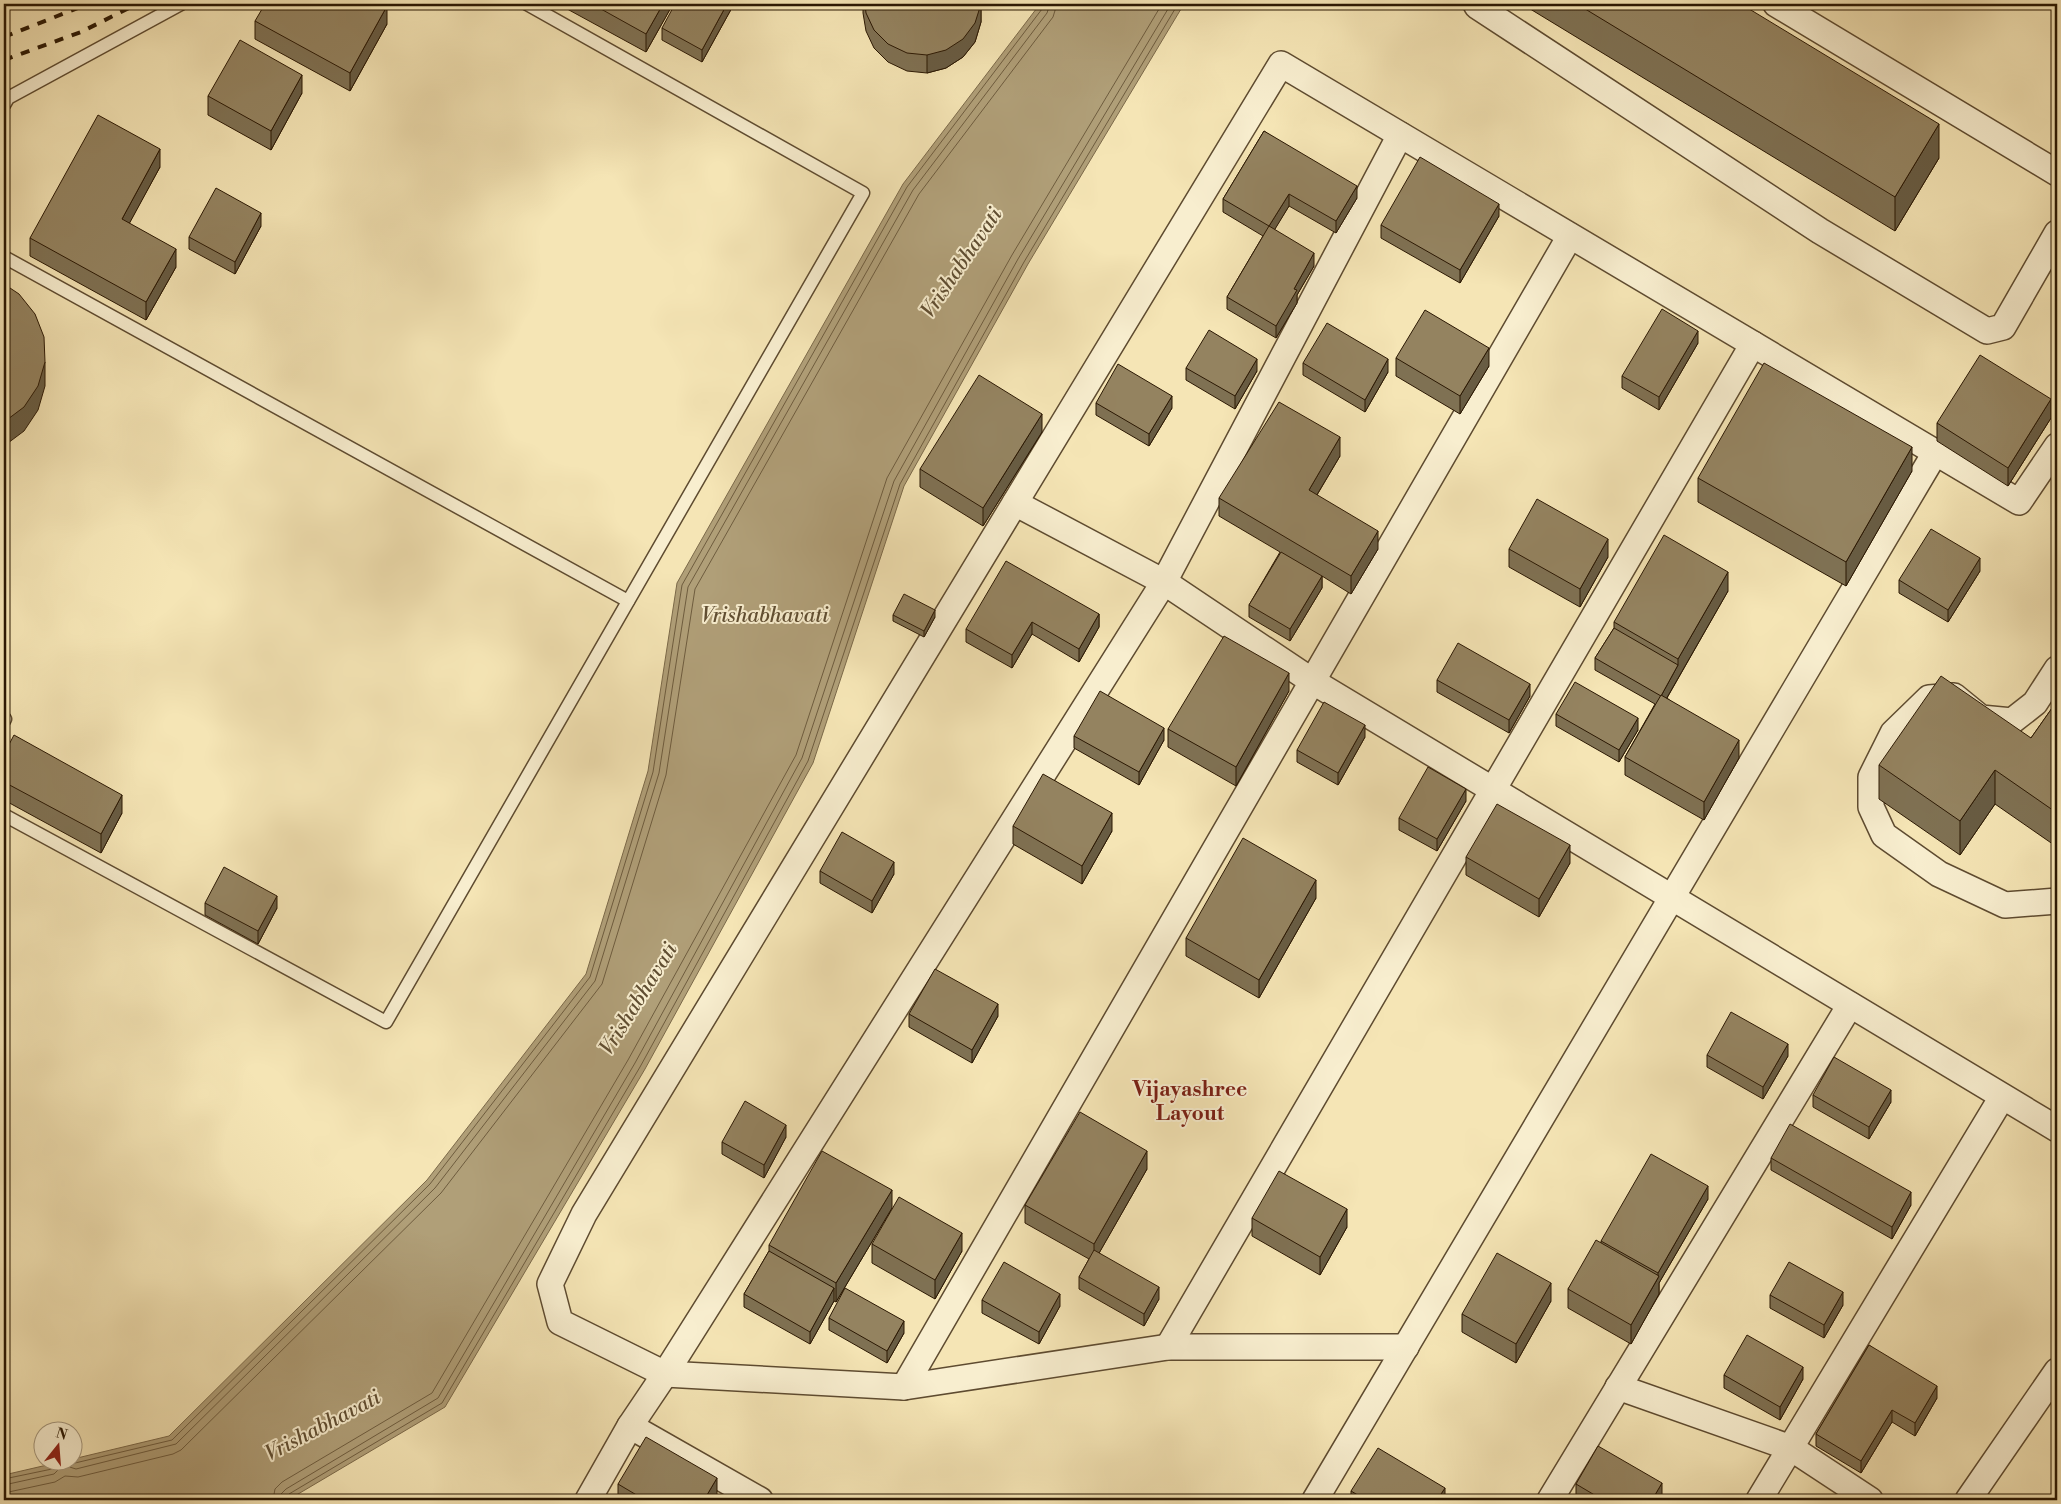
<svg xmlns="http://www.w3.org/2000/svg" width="2061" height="1504" font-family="'Libre Bodoni',serif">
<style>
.water{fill:#b09f78;stroke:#7b6949}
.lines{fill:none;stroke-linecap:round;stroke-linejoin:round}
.shore{stroke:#6e5c3e;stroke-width:1}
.service-casing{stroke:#5e4b30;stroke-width:15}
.minor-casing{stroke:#5e4b30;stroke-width:28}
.service{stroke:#f8eecf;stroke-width:12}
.minor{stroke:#f8eecf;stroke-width:25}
.rail{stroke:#2b1803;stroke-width:4;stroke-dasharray:9 9;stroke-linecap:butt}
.wall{fill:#7f7153;stroke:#2b1803}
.shaded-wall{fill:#685c43;stroke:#2b1803}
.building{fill:#948360;stroke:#2b1803}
.labels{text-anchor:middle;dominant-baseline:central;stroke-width:4;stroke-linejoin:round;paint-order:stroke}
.water-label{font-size:21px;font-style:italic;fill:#604e32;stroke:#f8eecf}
.neighbourhood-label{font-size:21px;font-weight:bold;fill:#7a1f14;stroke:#f8eecf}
</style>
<rect width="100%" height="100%" fill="#f5e5b5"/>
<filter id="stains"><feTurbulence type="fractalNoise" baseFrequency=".004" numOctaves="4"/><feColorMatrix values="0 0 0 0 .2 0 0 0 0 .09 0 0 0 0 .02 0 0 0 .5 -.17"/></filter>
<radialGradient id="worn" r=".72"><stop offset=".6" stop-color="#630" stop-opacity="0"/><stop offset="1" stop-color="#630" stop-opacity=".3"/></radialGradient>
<!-- water -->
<polygon class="water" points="1040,4 1184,4 1028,264 904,486 813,763 645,1069 445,1407 288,1500 4,1500 4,1475 60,1462 72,1462 73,1459 169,1436 427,1180 586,974 648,771 677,583 903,184"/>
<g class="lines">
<!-- shore -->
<g class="shore">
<polyline points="69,1462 75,1463 172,1440 430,1184 590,977 653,772 682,585 907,187 1042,9 1044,4"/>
<polyline points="4,1479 52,1469 55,1462"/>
<polyline points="4,1485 54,1474 63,1465 76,1469 176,1444 435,1188 595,981 659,773 688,587 913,190 1047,13 1050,4"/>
<polyline points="4,1493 55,1482 65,1476 78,1477 173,1454 181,1450 441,1193 602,984 666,775 695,589 919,194 1053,17 1057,4"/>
<polyline points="273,1500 275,1489 282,1482 432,1393 628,1060 796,755 887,478 1012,255 1162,4"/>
<polyline points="280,1500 281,1494 286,1489 438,1398 635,1063 802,758 894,481 1018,259 1171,4"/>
<polyline points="287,1500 289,1494 442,1403 640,1067 808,761 900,484 1024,262 1178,4"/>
</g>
<!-- service casing -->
<g class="service-casing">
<g id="service">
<polyline points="4,105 8,98 181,4"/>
<polyline points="4,257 628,601"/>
<polyline points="4,721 5,719"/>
<polyline points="4,815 386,1022 863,193 527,4"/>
</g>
</g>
<!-- minor casing -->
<g class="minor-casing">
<g id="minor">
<polyline points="1476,4 1477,6 1820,231 1987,331 2003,327 2057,233"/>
<polyline points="1776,4 2057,173"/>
<polyline points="1015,503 1164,582 1312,681 2057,1129"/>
<polyline points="2057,669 2035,703 2012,721 1981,718 1954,696 1929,698 1893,733 1871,777 1871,807 1884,835 1939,874 2005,905 2057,901"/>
<polyline points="1168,1347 1753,344"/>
<polyline points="1406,1347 1168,1347 904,1387 665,1374 560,1322 550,1284 584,1214 1281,64 2019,502 2057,446"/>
<polyline points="904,1387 1570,236"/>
<polyline points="1618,1387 1791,1448 1870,1500"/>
<polyline points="630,1426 760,1500"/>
<polyline points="588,1500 630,1426 665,1374 1164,582 1400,135"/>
<polyline points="1315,1500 1935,453"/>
<polyline points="1550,1500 1850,1005"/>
<polyline points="1759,1500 2002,1097"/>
<polyline points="1968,1500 2057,1371"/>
</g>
</g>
<!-- service -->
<use href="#service" class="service"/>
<!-- minor -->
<use href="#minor" class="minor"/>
<!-- rail -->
<g class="rail">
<polyline points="4,37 88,4"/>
<polyline points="4,60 81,32 137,4"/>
</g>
</g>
<!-- wall -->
<g class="wall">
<polygon points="558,4 673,4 646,52"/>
<polygon points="734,4 702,62 662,40 662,28"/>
<polygon points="863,4 981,4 981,22 975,42 963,57 946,68 927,73 907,71 888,62 874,48 866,31 863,13"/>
<polygon points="1522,4 1741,4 1939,158 1895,231"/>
<polygon points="255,21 387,24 350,91 255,39"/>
<polygon points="302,93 271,150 208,115 208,96"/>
<polygon points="1264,131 1357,198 1336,233 1289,206 1274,230 1314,266 1297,295 1297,303 1276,338 1227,309 1227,297 1263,236 1223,212 1223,199"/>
<polygon points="160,167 129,223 176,267 146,320 30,256 30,238"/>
<polygon points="1499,216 1460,283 1381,238 1381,225"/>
<polygon points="261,226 235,274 189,249 189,237"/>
<polygon points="1698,343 1659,410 1622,388 1622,376"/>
<polygon points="1396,358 1489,366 1460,414 1396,376"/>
<polygon points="1303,363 1388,372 1365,412 1303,375"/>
<polygon points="1186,368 1257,371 1235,409 1186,380"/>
<polygon points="1096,403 1172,408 1149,446 1096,415"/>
<polygon points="2051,418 2008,486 1937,441 1937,423"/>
<polygon points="1042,432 983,526 920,487 920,469"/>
<polygon points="1340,456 1317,495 1378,549 1351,594 1322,576 1322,588 1290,641 1249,617 1249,605 1280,552 1219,516 1219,498"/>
<polygon points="1912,471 1846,586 1698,502 1698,478"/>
<polygon points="1509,549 1608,557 1580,607 1509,567"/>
<polygon points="1980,571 1948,622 1899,593 1899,580"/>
<polygon points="1728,591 1667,698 1739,758 1704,820 1625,775 1625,757 1655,704 1595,670 1595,658 1614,628 1614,622"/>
<polygon points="1099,614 1099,627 1079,662 1032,634 1012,668 966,642 966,629"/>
<polygon points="893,615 935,617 924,637 893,621"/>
<polygon points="1437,680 1530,696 1509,733 1437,692"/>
<polygon points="1289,691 1236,786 1168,747 1168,729"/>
<polygon points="2057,701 2057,847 1995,804 1960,855 1879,799 1879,765 2031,738"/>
<polygon points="1556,714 1638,730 1619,762 1556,726"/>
<polygon points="1074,736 1164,740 1139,785 1074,748"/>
<polygon points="1365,737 1338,785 1297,762 1297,750"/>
<polygon points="4,754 122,813 101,853 4,800"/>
<polygon points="1466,801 1437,851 1399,830 1399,818"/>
<polygon points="1013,826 1112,831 1082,884 1013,844"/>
<polygon points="1466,857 1570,863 1539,917 1466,875"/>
<polygon points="820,871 894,874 872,913 820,883"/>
<polygon points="1316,898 1259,998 1186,956 1186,938"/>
<polygon points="205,903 277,908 258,944 205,915"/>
<polygon points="909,1014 998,1016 972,1063 909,1027"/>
<polygon points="1707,1055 1788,1056 1763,1099 1707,1067"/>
<polygon points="1813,1095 1891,1102 1869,1139 1813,1107"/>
<polygon points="786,1137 764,1178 722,1154 722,1142"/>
<polygon points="1771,1158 1911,1205 1892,1239 1771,1170"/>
<polygon points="1147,1169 1099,1253 1159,1299 1144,1326 1079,1289 1079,1277 1089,1259 1025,1223 1025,1205"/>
<polygon points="1708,1199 1659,1283 1659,1294 1631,1344 1568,1308 1568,1289 1601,1243 1601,1241"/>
<polygon points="892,1208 836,1302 834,1301 810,1344 744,1307 744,1294 769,1251 769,1245"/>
<polygon points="1252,1218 1347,1227 1320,1275 1252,1236"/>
<polygon points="872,1244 962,1251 935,1299 872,1263"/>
<polygon points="1770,1295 1843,1305 1824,1338 1770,1308"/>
<polygon points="982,1300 1060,1306 1039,1344 982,1313"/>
<polygon points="1551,1301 1516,1363 1462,1332 1462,1314"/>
<polygon points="829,1318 904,1333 887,1363 829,1330"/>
<polygon points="1869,1345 1937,1398 1915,1436 1892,1422 1861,1473 1816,1446 1816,1434"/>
<polygon points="1724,1375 1803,1379 1780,1420 1724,1388"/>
<polygon points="618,1484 717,1497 715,1500 618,1500"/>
<polygon points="1576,1484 1662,1496 1659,1500 1582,1500 1576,1497"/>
<polygon points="1351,1491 1445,1500 1351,1500"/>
</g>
<!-- shaded-wall -->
<g class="shaded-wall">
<polygon points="663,4 673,4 646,52 646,34"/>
<polygon points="727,4 734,4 702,62 702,50"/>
<polygon points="981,4 981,22 975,42 963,57 946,68 927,73 927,55"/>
<polygon points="387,6 387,24 350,91 350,73"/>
<polygon points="302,75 302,93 271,150 271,131"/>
<polygon points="1939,124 1939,158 1895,231 1895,197"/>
<polygon points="160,149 160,167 122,237 122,219"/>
<polygon points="1357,186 1357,198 1336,233 1336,221"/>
<polygon points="1289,194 1289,206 1269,239 1269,226"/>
<polygon points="1499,204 1499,216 1460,283 1460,270"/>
<polygon points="261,213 261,226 235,274 235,262"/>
<polygon points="176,249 176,267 146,320 146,302"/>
<polygon points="1314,253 1314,266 1297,295 1297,303 1276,338 1276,326 1294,289"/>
<polygon points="1698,331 1698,343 1659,410 1659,397"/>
<polygon points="1489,348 1489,366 1460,414 1460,396"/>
<polygon points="1257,359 1257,371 1235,409 1235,396"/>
<polygon points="1388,359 1388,372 1365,412 1365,400"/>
<polygon points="45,362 45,386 38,410 24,431 4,446 4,422"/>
<polygon points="1172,396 1172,408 1149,446 1149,434"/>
<polygon points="2051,399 2051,418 2008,486 2008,468"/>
<polygon points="1042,414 1042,432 983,526 983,508"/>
<polygon points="1340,437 1340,456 1309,508 1309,490"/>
<polygon points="1912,447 1912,471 1846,586 1846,562"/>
<polygon points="1378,531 1378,549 1351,594 1351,576"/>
<polygon points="1608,539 1608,557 1580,607 1580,589"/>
<polygon points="1980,558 1980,571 1948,622 1948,610"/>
<polygon points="1728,572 1728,591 1661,708 1661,696 1678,665 1678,659"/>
<polygon points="1322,576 1322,588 1290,641 1290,629"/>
<polygon points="935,610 935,617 924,637 924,631"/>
<polygon points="1099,614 1099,627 1079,662 1079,649"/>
<polygon points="1032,622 1032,634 1012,668 1012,655"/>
<polygon points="1289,673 1289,691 1236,786 1236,767"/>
<polygon points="1530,684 1530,696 1509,733 1509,720"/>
<polygon points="1638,718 1638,730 1619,762 1619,750"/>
<polygon points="1365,725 1365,737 1338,785 1338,773"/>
<polygon points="1164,728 1164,740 1139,785 1139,772"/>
<polygon points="1739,740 1739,758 1704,820 1704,802"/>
<polygon points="1995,770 1995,804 1960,855 1960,821"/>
<polygon points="1466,789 1466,801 1437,851 1437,839"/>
<polygon points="122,795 122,813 101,853 101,834"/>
<polygon points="1112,813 1112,831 1082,884 1082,866"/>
<polygon points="1570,845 1570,863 1539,917 1539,899"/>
<polygon points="894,862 894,874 872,913 872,901"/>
<polygon points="1316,880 1316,898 1259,998 1259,980"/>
<polygon points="277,896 277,908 258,944 258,931"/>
<polygon points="998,1004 998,1016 972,1063 972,1050"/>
<polygon points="1788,1044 1788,1056 1763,1099 1763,1087"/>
<polygon points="1891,1090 1891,1102 1869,1139 1869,1127"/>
<polygon points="786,1125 786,1137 764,1178 764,1165"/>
<polygon points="1147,1151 1147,1169 1094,1262 1094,1244"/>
<polygon points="1708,1186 1708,1199 1659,1283 1659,1294 1631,1344 1631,1325 1658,1278 1658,1273"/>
<polygon points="892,1190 892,1208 836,1302 836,1283"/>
<polygon points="1911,1192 1911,1205 1892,1239 1892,1227"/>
<polygon points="1347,1209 1347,1227 1320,1275 1320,1257"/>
<polygon points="962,1233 962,1251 935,1299 935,1280"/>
<polygon points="1551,1283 1551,1301 1516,1363 1516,1344"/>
<polygon points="1159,1287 1159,1299 1144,1326 1144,1314"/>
<polygon points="834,1288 834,1301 810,1344 810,1332"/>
<polygon points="1843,1292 1843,1305 1824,1338 1824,1325"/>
<polygon points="1060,1294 1060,1306 1039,1344 1039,1332"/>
<polygon points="904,1321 904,1333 887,1363 887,1351"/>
<polygon points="1803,1367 1803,1379 1780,1420 1780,1407"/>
<polygon points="1937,1386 1937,1398 1915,1436 1915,1423"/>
<polygon points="1892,1410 1892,1422 1861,1473 1861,1461"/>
<polygon points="717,1478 717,1497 715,1500 704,1500"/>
<polygon points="1662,1483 1662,1496 1659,1500 1652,1500"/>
<polygon points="1445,1488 1445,1500 1437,1500"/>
</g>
<!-- building -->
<g class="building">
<polygon points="265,4 384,4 387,6 350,73 255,21"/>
<polygon points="592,4 663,4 646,34"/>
<polygon points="675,4 727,4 702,50 662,28"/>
<polygon points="865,4 981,4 975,23 963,39 946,50 927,55 907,53 888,44 874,30 866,13"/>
<polygon points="1577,4 1741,4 1939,124 1895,197"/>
<polygon points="240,40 302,75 271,131 208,96"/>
<polygon points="98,115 160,149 122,219 176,249 146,302 30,238"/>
<polygon points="1264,131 1357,186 1336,221 1289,194 1269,226 1223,199"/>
<polygon points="1420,157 1499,204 1460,270 1381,225"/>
<polygon points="216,188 261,213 235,262 189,237"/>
<polygon points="1269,226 1314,253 1294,289 1297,290 1276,326 1227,297"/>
<polygon points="4,284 19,294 35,314 44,337 45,362 38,386 24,407 4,422"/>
<polygon points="1662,309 1698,331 1659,397 1622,376"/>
<polygon points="1425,310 1489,348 1460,396 1396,358"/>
<polygon points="1327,323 1388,359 1365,400 1303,363"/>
<polygon points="1209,330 1257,359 1235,396 1186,368"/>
<polygon points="1980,355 2051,399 2008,468 1937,423"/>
<polygon points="1764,363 1912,447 1846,562 1698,478"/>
<polygon points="1118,364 1172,396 1149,434 1096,403"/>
<polygon points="979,375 1042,414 983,508 920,469"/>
<polygon points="1279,402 1340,437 1309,490 1378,531 1351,576 1219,498"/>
<polygon points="1537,499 1608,539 1580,589 1509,549"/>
<polygon points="1931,529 1980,558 1948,610 1899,580"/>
<polygon points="1664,535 1728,572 1678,659 1614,622"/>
<polygon points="1281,552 1322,576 1290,629 1249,605"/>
<polygon points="1006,561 1099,614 1079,649 1032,622 1012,655 966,629"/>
<polygon points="904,594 935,610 924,631 893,615"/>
<polygon points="1614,628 1678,665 1661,696 1595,658"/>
<polygon points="1224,636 1289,673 1236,767 1168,729"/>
<polygon points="1458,643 1530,684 1509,720 1437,680"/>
<polygon points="1941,676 2031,738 2057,701 2057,813 1995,770 1960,821 1879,765"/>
<polygon points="1575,682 1638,718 1619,750 1556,714"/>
<polygon points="1100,691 1164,728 1139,772 1074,736"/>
<polygon points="1661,695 1739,740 1704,802 1625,757"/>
<polygon points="1324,702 1365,725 1338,773 1297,750"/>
<polygon points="14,735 122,795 101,834 4,782 4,754"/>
<polygon points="1428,767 1466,789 1437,839 1399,818"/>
<polygon points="1043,774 1112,813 1082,866 1013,826"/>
<polygon points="1497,804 1570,845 1539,899 1466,857"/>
<polygon points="842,832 894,862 872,901 820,871"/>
<polygon points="1243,838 1316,880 1259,980 1186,938"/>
<polygon points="224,867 277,896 258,931 205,903"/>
<polygon points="935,969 998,1004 972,1050 909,1014"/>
<polygon points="1731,1012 1788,1044 1763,1087 1707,1055"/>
<polygon points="1834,1057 1891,1090 1869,1127 1813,1095"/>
<polygon points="745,1101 786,1125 764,1165 722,1142"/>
<polygon points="1080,1112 1147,1151 1094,1244 1025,1205"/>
<polygon points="1790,1124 1911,1192 1892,1227 1771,1158"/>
<polygon points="822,1151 892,1190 836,1283 769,1245"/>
<polygon points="1651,1154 1708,1186 1658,1273 1601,1241"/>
<polygon points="1279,1171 1347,1209 1320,1257 1252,1218"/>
<polygon points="899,1197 962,1233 935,1280 872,1244"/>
<polygon points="1596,1240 1659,1276 1631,1325 1568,1289"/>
<polygon points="1094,1250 1159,1287 1144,1314 1079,1277"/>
<polygon points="769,1251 834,1288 810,1332 744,1294"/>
<polygon points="1497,1253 1551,1283 1516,1344 1462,1314"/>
<polygon points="1004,1262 1060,1294 1039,1332 982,1300"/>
<polygon points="1789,1262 1843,1292 1824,1325 1770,1295"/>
<polygon points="845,1288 904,1321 887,1351 829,1318"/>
<polygon points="1747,1335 1803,1367 1780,1407 1724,1375"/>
<polygon points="1869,1345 1937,1386 1915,1423 1892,1410 1861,1461 1816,1434"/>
<polygon points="646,1437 717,1478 704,1500 645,1500 618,1484"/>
<polygon points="1598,1446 1662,1483 1652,1500 1603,1500 1576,1484"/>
<polygon points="1378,1448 1445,1488 1437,1500 1366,1500 1351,1491"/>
</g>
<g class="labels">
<!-- water labels -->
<g class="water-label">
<text transform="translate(962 263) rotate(-56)">Vrishabhavati</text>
<text x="765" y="616">Vrishabhavati</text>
<text transform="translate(639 999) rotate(-58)">Vrishabhavati</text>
<text transform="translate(323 1426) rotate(-28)">Vrishabhavati</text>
</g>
<!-- neighbourhood labels -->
<g class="neighbourhood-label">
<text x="1190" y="1090">Vijayashree<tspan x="1190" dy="24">Layout</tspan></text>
</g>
</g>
<!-- margin -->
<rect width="2061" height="1504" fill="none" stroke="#f5e5b5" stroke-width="20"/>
<rect x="5" y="5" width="2051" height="1494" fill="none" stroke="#2b1803" stroke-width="2.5"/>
<rect x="10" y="10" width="2041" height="1484" fill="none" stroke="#2b1803"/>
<!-- north arrow -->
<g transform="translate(58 1446) rotate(17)"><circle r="24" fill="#f8eecf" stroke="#a6987d"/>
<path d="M0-4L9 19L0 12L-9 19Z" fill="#8f2418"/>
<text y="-8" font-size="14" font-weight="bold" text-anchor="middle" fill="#2b1803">N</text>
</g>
<rect width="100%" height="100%" filter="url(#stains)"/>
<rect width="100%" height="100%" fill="url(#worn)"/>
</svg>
